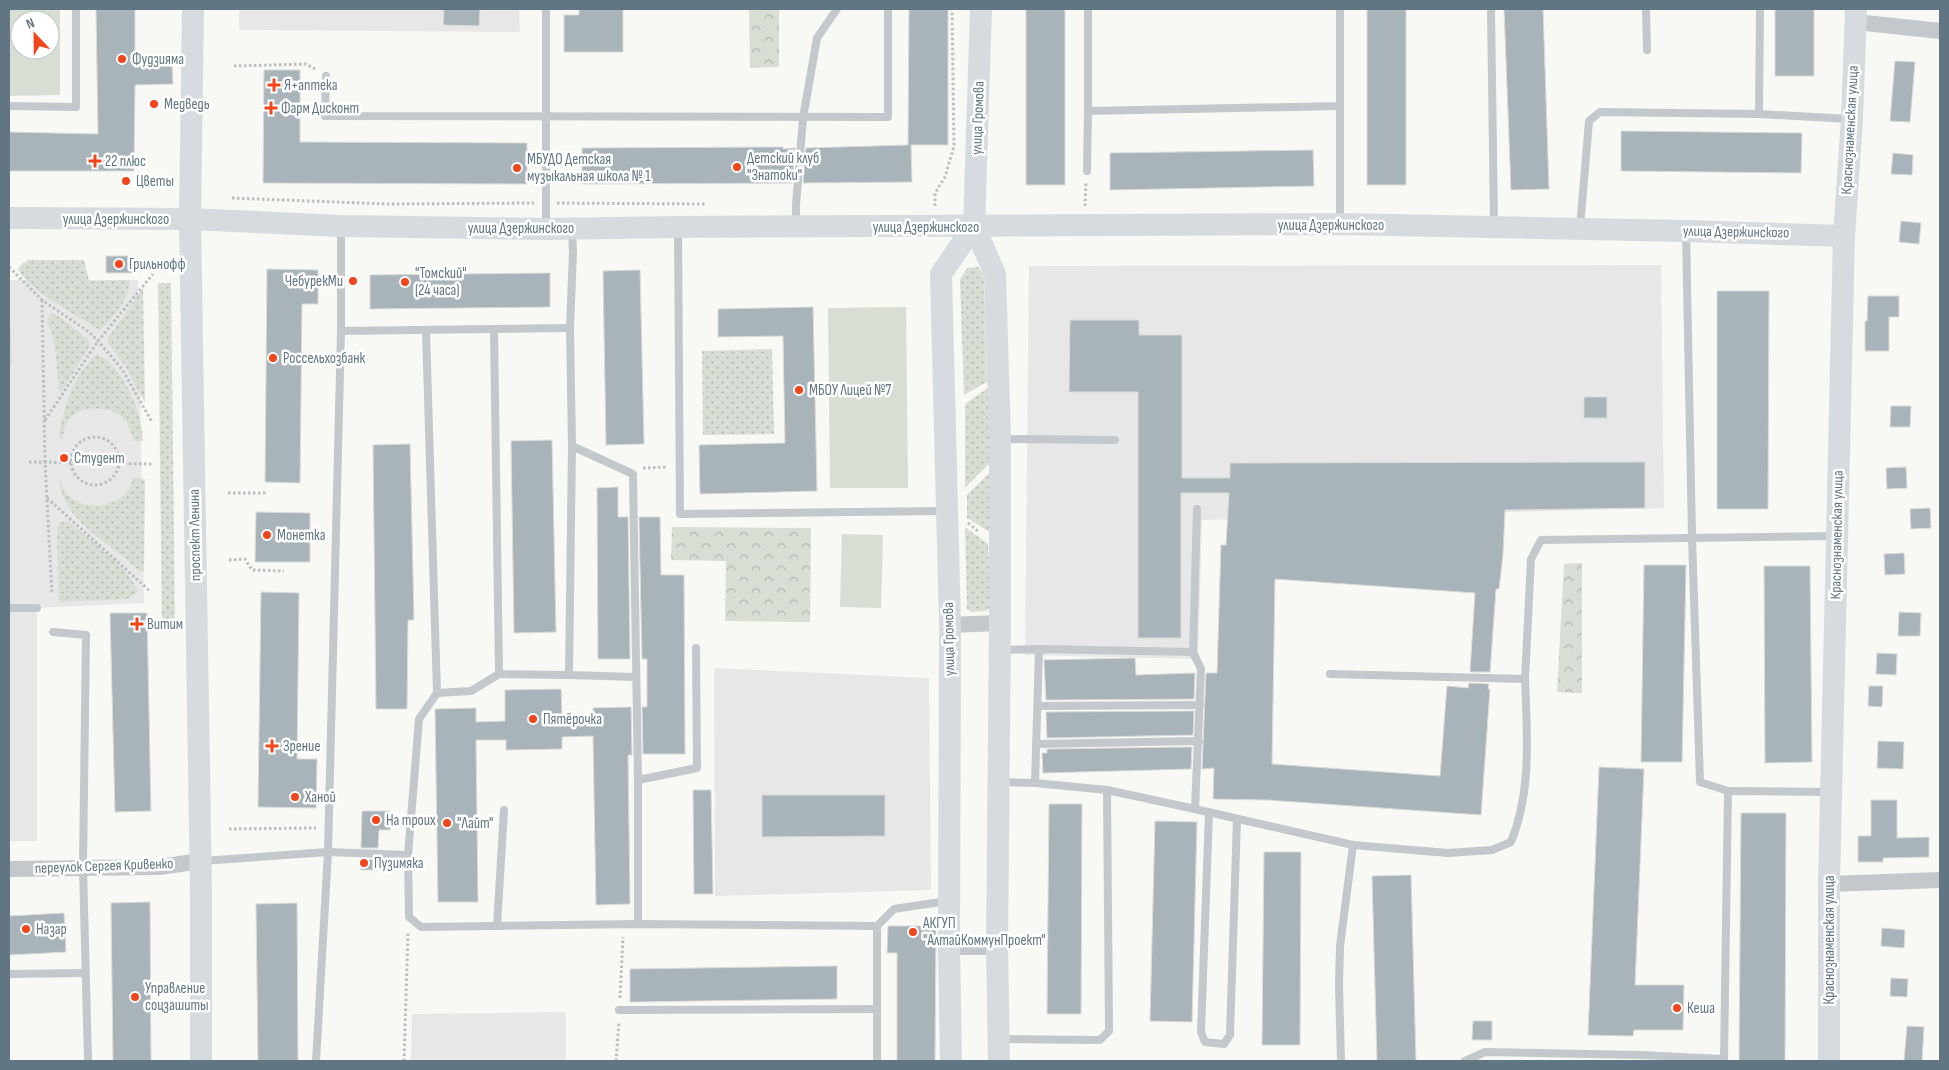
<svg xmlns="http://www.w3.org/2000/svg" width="1949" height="1070" font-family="'Sofia Sans Condensed',sans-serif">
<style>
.built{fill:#e6e7e6}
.grass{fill:url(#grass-dots)}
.forest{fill:url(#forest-crowns)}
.green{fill:#d8ded4;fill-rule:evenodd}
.building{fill:#a9b3ba;stroke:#dadad7}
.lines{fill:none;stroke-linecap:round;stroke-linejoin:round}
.path{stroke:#bbbfc2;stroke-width:3;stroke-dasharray:2.5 2.5;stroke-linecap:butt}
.lane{stroke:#c3c8cc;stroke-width:8}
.street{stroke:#c3c8cc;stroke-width:16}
.secondary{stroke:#d6dbdf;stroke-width:22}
.poi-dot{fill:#f1451c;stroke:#fff;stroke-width:2}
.labels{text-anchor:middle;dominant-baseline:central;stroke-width:5;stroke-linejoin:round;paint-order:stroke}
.poi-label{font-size:15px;fill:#617583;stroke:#fff;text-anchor:start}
.street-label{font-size:15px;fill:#617583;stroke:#fff}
</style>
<defs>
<pattern id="grass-dots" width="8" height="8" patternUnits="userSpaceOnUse" patternTransform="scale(1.25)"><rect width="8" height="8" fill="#d8ded4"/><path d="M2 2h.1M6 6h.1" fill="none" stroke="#b3b9b1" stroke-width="1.8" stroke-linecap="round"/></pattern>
<pattern id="forest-crowns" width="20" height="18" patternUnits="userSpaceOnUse" patternTransform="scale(1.25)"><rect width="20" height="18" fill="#d8ded4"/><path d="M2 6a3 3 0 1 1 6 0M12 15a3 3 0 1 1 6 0" fill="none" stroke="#b3b9b1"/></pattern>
</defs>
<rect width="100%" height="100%" fill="#f8f8f5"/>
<!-- built -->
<g class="built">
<polygon points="239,9 519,9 520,32 239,30"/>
<polygon points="1661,265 1664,508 1202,520 1198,659 1025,655 1029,266"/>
<polygon points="9,280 138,280 144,603 37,608 37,841 9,841"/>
<polygon points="714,668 929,678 931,890 715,896"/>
<polygon points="566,1012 566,1061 411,1061 412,1014"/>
</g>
<!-- grass -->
<g class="grass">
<path d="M28 260H84L89 281 130 280C128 301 115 317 100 330 79 317 28 290 18 269L22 264Z"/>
<polygon points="978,267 984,276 987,382 964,395 960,280 967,268"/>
<polygon points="158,283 171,283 175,628 162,628"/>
<polygon points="143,288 145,403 125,366 108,343 108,338"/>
<polygon points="51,313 59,316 89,340 90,346 61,392 59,390 56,358 53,337 47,321"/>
<polygon points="772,349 774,434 703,435 702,351"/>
<path d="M97 354C102 357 109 361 113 366 130 386 142 415 143 441H134C131 432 129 424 122 417 109 405 79 405 68 420 64 426 63 432 63 439H59C62 410 74 373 97 354Z"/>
<polygon points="988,388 990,463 965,488 965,404"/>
<polygon points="991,471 991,533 967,518 967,495"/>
<path d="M133 478 145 479 144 571 140 572C112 542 64 525 59 479 62 483 63 489 66 493 82 511 115 510 129 489 131 486 132 482 133 478Z"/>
<path d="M60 522H69C90 540 129 567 138 592L127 599 59 602 57 531Z"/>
<polygon points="965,527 988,544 991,607 985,611 971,612 967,609"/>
</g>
<!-- forest -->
<g class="forest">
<polygon points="749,9 779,9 779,67 750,68"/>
<polygon points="9,305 12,363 9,363"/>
<polygon points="672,527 811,528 810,622 725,621 726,561 671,560"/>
<polygon points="1582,563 1582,693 1557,692 1564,564"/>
</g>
<!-- green -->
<g class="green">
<path d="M9 9H60V95L9 96ZM20 20H50V50H20Z"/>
<polygon points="906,307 908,488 830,488 828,308"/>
<polygon points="842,534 883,535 881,608 840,607"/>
</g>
<!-- building -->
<g class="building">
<polygon points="96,9 135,9 135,66 172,64 173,84 135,85 134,171 9,171 9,132 98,134"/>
<polygon points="444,9 480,9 479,26 443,25"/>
<polygon points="579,9 623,9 623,52 564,52 564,15 579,15"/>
<polygon points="909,9 948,9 948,145 911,145 912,182 803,183 806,148 908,145"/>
<rect x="1026" y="9" width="39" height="176"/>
<rect x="1367" y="9" width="39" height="176"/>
<polygon points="1504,9 1543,9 1549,189 1511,190"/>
<rect x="1775" y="9" width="39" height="67"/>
<polygon points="1895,61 1915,62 1910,122 1890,121"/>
<polygon points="264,70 300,70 300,142 527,143 527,184 263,183"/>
<polygon points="1621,131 1802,133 1801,173 1621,171"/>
<polygon points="783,147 783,149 795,148 792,183 582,184 582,148"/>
<polygon points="1313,150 1314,186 1110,190 1110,153"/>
<polygon points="1893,153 1913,155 1912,175 1891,174"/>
<polygon points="1901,221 1921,223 1919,244 1899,242"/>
<rect x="106" y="256" width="26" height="17"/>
<polygon points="267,269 318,270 318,304 302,304 300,483 265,482"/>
<polygon points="640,270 644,444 606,445 603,271"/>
<polygon points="550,273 550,307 370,309 370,275"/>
<polygon points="1717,291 1769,291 1768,509 1717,509"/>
<polygon points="1868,296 1899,296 1899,317 1889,317 1889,351 1865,351 1865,321 1867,321"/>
<polygon points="813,307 817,491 700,494 699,445 785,443 783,336 718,337 718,309"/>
<polygon points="1070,320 1139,320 1139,335 1182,335 1182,478 1230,478 1230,463 1645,462 1645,508 1505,510 1503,554 1499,589 1496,589 1490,672 1470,672 1475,593 1275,579 1272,764 1440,776 1447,686 1468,688 1469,683 1489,684 1488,689 1490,689 1481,815 1267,800 1213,799 1214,768 1202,769 1206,673 1217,673 1221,545 1226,545 1229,493 1181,493 1181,638 1138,638 1138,392 1069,392"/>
<rect x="1584" y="397" width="23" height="21"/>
<polygon points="1891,406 1911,406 1910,427 1890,427"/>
<polygon points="552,440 556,632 514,633 511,441"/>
<polygon points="410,444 414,620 408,620 407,709 376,709 373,445"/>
<polygon points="1906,467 1907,488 1887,489 1886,468"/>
<polygon points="618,487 618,517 628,517 630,659 598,659 597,488"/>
<polygon points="1930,508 1931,528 1911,529 1910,509"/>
<polygon points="256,512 310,513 310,562 255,562"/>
<polygon points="639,517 660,517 661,575 684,575 685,754 643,754 642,707 647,707 647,659 642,659"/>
<polygon points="1904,553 1905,574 1885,575 1884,554"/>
<polygon points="1644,565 1686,565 1682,762 1641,762"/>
<polygon points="1764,566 1810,566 1812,762 1765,763"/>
<polygon points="261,592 299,593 297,759 317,759 316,808 258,807"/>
<polygon points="1899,612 1921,613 1920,636 1898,636"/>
<polygon points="110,613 147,613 151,811 115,812"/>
<polygon points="1877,653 1897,654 1896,675 1876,674"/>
<polygon points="1135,658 1136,675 1195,673 1194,699 1046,700 1044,660"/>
<polygon points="1869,686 1883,686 1882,707 1868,706"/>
<polygon points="561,689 562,717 593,716 593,708 631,707 632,755 628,755 630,904 596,905 593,736 562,737 562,749 506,750 506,740 476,740 478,902 438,902 435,709 476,708 476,722 505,721 505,690"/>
<polygon points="1194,711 1193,735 1047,738 1046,712"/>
<polygon points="1878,741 1904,742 1903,769 1877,768"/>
<polygon points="1192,747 1191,769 1043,773 1042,753 1047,753 1047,749"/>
<polygon points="1599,767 1644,769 1635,985 1684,985 1683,1030 1634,1030 1633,1036 1588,1035"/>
<polygon points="693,790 711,790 713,894 694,894"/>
<polygon points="762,795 885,795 885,836 762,837"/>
<polygon points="1871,800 1897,800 1897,838 1929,837 1929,857 1883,858 1883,862 1858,862 1858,836 1871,836"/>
<polygon points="1049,804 1082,804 1081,1014 1047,1014"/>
<polygon points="362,811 390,811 390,830 379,830 378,848 361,848"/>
<polygon points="1741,813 1786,813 1785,1061 1739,1061"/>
<polygon points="1155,821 1197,822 1192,1022 1150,1021"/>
<polygon points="1264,852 1301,852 1300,1045 1262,1045"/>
<polygon points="361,859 378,860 378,870 361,870"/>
<polygon points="1411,875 1416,1061 1377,1061 1372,876"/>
<polygon points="150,902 151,1061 113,1061 111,903"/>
<polygon points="297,903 298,1061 258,1061 256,904"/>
<polygon points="64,913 66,952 9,955 9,916"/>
<polygon points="888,926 936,926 935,1061 897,1061 897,953 887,953"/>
<polygon points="1882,928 1905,930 1904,948 1881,946"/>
<polygon points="837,966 837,999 630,1002 630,969"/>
<polygon points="1891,978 1908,979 1907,997 1890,996"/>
<polygon points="1473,1021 1492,1021 1492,1040 1472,1040"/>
<polygon points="1907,1026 1924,1027 1922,1061 1904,1061"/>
</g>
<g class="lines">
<!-- path -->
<g class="path">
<polyline points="234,66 306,64 317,70"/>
<polyline points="232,198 388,204 534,203"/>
<polyline points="557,203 706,204"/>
<polyline points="935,206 935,193 945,177 954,146 952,9"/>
<polyline points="1085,206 1086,182"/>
<polyline points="9,267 42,300 89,332 98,341 122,369 152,422"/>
<polyline points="42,300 45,462 52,593"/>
<polyline points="45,420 98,341 153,274"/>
<circle cx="95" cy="461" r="24"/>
<polyline points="29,462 152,464"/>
<polyline points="643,468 667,467"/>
<polyline points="228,493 267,493"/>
<polyline points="47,498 151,592"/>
<polyline points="968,523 979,532"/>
<polyline points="229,560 245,559 252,570 284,571"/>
<polyline points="229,829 316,828"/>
<polyline points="620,998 623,937"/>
<polyline points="404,1061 408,932"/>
<polyline points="616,1061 619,1022"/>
</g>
<!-- lane -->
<g class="lane">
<polyline points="1088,9 1088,111 1340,106 1340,9"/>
<polyline points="1491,9 1494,225"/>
<polyline points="1646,9 1647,50"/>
<polyline points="1760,9 1759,114 1850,119"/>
<polyline points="326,76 325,116 888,117 888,9"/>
<polyline points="9,106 76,107 76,9"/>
<polyline points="1340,106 1340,221"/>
<polyline points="1087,171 1088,111"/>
<polyline points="796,225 796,205 803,118 817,38 837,9"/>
<polyline points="546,227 546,9"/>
<polyline points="1580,228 1589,121 1600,112 1759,114"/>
<polyline points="678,229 680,514 946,511"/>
<polyline points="572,231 573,252 570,328 572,446 633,474 638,780 638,924"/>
<polyline points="1686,232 1692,537 1700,782 1728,791"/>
<polyline points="494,329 499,674 569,675"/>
<polyline points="341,331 570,328"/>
<polyline points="1002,439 1115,440"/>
<polyline points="572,446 569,675 636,677"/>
<polyline points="9,608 37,608"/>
<polyline points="53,632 86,635 83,867 88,1061"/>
<polyline points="1002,650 1039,649 1193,652 1197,509"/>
<path d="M1193 652 1201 669 1195 809 1353 845 1448 853 1492 850 1511 842C1532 791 1527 734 1525 679L1330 674"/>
<polyline points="1525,679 1531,559 1541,540 1835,536"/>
<polyline points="437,693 471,691 499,674"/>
<polyline points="1038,706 1200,705"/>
<polyline points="1036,744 1199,741"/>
<polyline points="638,780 697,768 696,648"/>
<polyline points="1000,782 1035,783 1039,649"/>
<polyline points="1035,783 1107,790 1195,809"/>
<polyline points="1209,813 1201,1032 1205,1042 1224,1044 1230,1035 1237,819"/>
<polyline points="408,855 419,719 437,693 426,330"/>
<polyline points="202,861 328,852 408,855 409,917 421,927 638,924 877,926"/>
<polyline points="497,926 504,810"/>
<polyline points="9,974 85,973"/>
<polyline points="619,1010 877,1009"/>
<polyline points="1001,1039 1100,1040 1109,1031 1107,790"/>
<polyline points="316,1061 328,852 341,331 341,228"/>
<polyline points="877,1061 877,926 894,909 947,901"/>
<polyline points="1341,1061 1339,985 1340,946 1353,845"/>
<polyline points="1465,1061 1485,1052 1641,1055 1724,1059 1728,791 1828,792"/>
</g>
<!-- street -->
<g class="street">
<polyline points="1856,22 1940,31"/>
<polyline points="950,625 1000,623"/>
<polyline points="9,869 160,867 200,861"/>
<polyline points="1829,884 1940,880"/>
<polyline points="949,947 997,947"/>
</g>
<!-- secondary -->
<g class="secondary">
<polyline points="193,9 190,219 201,891 201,1061"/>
<polyline points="981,9 974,226 995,274 1000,439 1000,623 997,947 999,1061"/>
<polyline points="9,218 190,219 341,226 546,229 678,227 1340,224 1686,231 1844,236"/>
<polyline points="951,1061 949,947 950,625 941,274 974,226"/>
<polyline points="1829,1061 1829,884 1844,236 1852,119 1856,9"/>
</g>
</g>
<!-- markers -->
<g class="poi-dot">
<circle cx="122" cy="59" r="5"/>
<path d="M271.5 77.5h5v5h5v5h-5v5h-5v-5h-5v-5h5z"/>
<circle cx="154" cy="104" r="5"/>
<path d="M268.5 100.5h5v5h5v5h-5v5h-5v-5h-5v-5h5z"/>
<path d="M92.5 153.5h5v5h5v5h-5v5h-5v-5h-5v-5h5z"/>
<circle cx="737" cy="167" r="5"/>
<circle cx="517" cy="168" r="5"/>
<circle cx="126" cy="181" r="5"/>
<circle cx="119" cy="264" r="5"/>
<circle cx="353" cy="281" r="5"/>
<circle cx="405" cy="282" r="5"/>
<circle cx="273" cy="358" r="5"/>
<circle cx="799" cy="390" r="5"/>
<circle cx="64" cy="458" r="5"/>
<circle cx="267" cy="535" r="5"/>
<path d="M134.5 616.5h5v5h5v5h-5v5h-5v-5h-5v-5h5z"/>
<circle cx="533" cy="719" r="5"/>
<path d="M269.5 738.5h5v5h5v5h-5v5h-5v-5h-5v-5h5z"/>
<circle cx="295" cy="797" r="5"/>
<circle cx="376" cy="820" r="5"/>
<circle cx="447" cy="823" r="5"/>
<circle cx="364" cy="863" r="5"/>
<circle cx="26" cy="929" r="5"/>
<circle cx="913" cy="932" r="5"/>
<circle cx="135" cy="997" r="5"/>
<circle cx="1677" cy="1008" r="5"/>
</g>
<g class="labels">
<!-- poi labels -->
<g class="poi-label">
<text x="132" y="59">Фудзияма</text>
<text x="284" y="85">Я+аптека</text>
<text x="164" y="104">Медведь</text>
<text x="281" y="108">Фарм Дисконт</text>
<text x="747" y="158">Детский клуб<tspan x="747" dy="17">"Знатоки"</tspan></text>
<text x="527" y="159">МБУДО Детская<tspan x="527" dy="17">музыкальная школа № 1</tspan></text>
<text x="105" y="161">22 плюс</text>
<text x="136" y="181">Цветы</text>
<text x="129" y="264">Грильнофф</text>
<text x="415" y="273">"Томский"<tspan x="415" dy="17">(24 часа)</tspan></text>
<text x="343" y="281" text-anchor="end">ЧебурекМи</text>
<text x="283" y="358">Россельхозбанк</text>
<text x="809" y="390">МБОУ Лицей №7</text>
<text x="74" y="458">Студент</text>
<text x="277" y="535">Монетка</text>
<text x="147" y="624">Витим</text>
<text x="543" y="719">Пятёрочка</text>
<text x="283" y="746">Зрение</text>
<text x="305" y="797">Ханой</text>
<text x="386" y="820">На троих</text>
<text x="457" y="823">"Лайт"</text>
<text x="374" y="863">Пузимяка</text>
<text x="923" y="923">АКГУП<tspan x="923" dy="17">"АлтайКоммунПроект"</tspan></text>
<text x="36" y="929">Назар</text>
<text x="145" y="988">Управление<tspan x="145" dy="17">соцзашиты</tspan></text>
<text x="1687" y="1008">Кеша</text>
</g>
<!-- street labels -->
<g class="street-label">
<text transform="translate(978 118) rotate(-88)">улица Громова</text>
<text transform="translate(1850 130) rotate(-87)">Краснознаменская улица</text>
<text x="116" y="219">улица Дзержинского</text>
<text x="1331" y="225">улица Дзержинского</text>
<text x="926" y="227">улица Дзержинского</text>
<text x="521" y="228">улица Дзержинского</text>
<text transform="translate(1736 232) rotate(1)">улица Дзержинского</text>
<text transform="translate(195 535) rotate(-91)">проспект Ленина</text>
<text transform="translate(1837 535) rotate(-89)">Краснознаменская улица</text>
<text transform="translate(949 639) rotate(-91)">улица Громова</text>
<text transform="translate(104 866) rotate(-2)">переулок Сергея Кривенко</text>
<text transform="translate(1829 940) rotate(-90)">Краснознаменская улица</text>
</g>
</g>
<!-- border -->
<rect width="1949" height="1070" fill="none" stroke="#617583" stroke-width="20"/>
<!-- north arrow -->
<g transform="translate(35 35) rotate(338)"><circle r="24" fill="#ffffff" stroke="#c0c8cd"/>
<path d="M0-4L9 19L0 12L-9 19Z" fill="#f1451c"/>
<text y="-8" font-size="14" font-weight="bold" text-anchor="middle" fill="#617583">N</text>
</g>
</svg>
